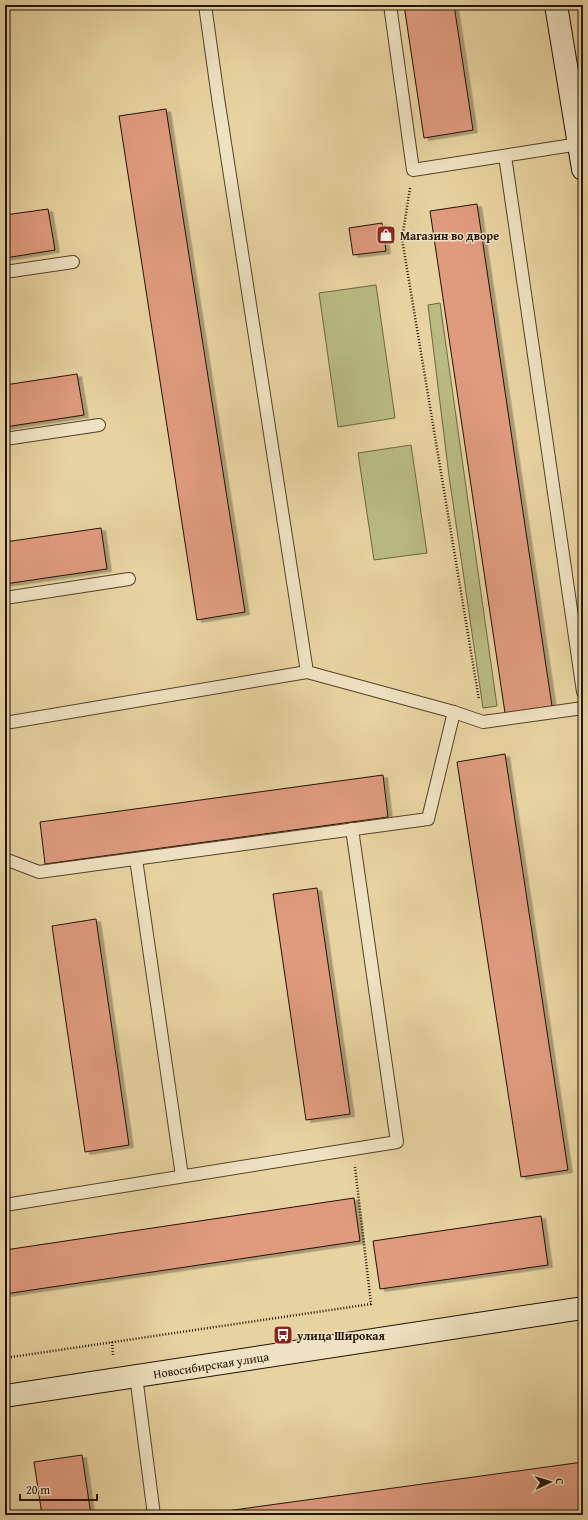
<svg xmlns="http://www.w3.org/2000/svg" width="588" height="1520" font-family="'Gentium Book Plus',serif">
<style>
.green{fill:#b9bb82;stroke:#6e6641}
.building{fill:#e09b7f;stroke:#231200;filter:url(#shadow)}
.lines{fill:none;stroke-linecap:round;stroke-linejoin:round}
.lane-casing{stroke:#544228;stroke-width:14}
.secondary-casing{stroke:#231200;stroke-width:24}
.path{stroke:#231200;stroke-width:2.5;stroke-dasharray:1 2;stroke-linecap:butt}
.lane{stroke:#efe2c2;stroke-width:12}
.secondary{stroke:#efe2c2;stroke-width:22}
.labels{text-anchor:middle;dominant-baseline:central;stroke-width:3;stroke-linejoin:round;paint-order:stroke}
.poi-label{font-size:12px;font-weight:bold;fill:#231200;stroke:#efe2c2;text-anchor:start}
.street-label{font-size:12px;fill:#231200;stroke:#efe2c2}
</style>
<defs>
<filter id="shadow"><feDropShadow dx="4.5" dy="2.5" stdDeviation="0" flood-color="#0004"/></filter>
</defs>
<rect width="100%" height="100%" fill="#e7d3a1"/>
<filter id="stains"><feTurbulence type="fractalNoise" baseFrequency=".005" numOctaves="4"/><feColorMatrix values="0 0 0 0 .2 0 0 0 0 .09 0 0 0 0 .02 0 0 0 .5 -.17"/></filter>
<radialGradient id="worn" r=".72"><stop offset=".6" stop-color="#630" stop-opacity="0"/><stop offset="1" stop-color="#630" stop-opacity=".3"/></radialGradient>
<!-- green -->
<g class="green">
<polygon points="376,285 395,418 338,427 319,293"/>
<polygon points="440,303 497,706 483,708 449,476 428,305"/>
<polygon points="411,445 427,553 374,560 358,453"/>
</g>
<!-- building -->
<g class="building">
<polygon points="404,5 454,5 473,130 424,138"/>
<polygon points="166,109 245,612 197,620 119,116"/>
<polygon points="477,204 552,706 505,713 430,211"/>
<polygon points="48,209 55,250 5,258 5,215"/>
<polygon points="382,223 386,251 353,255 349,228"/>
<polygon points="77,374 84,415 5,427 5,385"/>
<polygon points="101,528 107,569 5,584 5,542"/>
<polygon points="505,754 568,1170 521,1177 457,762"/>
<polygon points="383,775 388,817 45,864 40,822"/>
<polygon points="317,888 350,1114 306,1120 273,894"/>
<polygon points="96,919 129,1145 85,1152 52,926"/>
<polygon points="354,1198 360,1241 5,1294 5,1250"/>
<polygon points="541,1216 548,1265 380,1289 373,1241"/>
<polygon points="82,1455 91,1515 42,1515 34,1462"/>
<polygon points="583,1462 583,1513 565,1515 220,1515 219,1512"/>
</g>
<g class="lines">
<!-- lane casing -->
<g class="lane-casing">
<g id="lane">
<polyline points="205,5 218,98 307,672"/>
<polyline points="390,5 413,170 579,144"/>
<polyline points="505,156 583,692"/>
<polyline points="5,272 73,262"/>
<polyline points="5,439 99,425"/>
<polyline points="5,598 129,579"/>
<polyline points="5,723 307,672 454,712 483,722 583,708"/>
<polyline points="5,859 39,872 428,819 454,712"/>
<polyline points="136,859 182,1176"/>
<polyline points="5,1205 397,1142 352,829"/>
<polyline points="136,1376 154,1515"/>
</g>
</g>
<!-- secondary casing -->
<g class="secondary-casing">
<g id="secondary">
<polyline points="556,5 583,169"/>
<polyline points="5,1396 583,1308"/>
</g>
</g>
<!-- path -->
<g class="path">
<polyline points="410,188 402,239 479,700"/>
<polyline points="112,1342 113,1355"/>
<polyline points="5,1358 371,1304 355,1167"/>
</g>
<!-- lane -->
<use href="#lane" class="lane"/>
<!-- secondary -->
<use href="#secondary" class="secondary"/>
</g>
<!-- icons -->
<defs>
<g id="shop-square" transform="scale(1)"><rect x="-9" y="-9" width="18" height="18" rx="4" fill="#8f2418" stroke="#efe2c2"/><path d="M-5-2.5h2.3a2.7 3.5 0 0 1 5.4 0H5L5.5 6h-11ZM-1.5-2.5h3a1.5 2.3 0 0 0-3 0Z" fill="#fff"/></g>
<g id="bus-square" transform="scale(1)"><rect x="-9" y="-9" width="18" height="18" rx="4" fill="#8f2418" stroke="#efe2c2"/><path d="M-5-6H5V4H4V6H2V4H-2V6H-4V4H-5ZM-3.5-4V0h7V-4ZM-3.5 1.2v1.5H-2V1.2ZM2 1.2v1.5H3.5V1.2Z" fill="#fff"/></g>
</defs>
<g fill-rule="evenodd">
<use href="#shop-square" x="386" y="235"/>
<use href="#bus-square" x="283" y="1335"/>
</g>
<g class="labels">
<!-- poi labels -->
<g class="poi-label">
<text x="400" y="235">Магазин во дворе</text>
<text x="297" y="1335">улица Широкая</text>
</g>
<!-- street labels -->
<g class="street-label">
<text transform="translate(211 1365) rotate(-9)">Новосибирская улица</text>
</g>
</g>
<!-- margin -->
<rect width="588" height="1520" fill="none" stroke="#e7d3a1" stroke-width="20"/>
<rect x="6" y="6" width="576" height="1508" fill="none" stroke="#231200" stroke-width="2"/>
<rect x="10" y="10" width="568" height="1500" fill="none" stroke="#231200"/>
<!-- north arrow -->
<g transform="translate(550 1482) rotate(86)" stroke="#efe2c2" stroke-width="3" paint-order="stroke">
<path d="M0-3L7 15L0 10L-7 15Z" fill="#231200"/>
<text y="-6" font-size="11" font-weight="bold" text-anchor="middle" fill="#231200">С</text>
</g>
<!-- scale -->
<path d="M20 1494v6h77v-6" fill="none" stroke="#231200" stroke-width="2"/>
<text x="26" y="1494" font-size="12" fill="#231200" stroke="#efe2c2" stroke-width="3" paint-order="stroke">20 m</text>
<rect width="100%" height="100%" filter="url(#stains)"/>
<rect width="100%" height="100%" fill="url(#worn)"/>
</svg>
